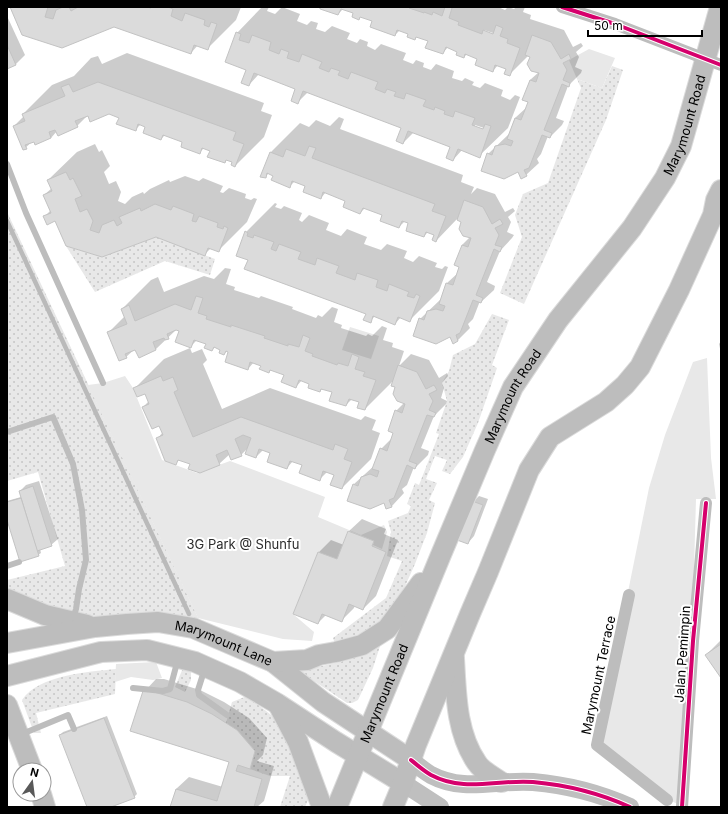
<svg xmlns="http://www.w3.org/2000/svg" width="728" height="814" font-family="Inter,sans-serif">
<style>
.grass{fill:url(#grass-dots)}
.green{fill:#e8e8e8}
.shadow{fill:#0003;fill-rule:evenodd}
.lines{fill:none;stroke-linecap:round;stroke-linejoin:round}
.stream{stroke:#bababa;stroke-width:4.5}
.building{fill:#dbdbdb;stroke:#c3c3c3}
.primary-casing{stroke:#dbdbdb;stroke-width:22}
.lane{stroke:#bdbdbd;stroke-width:6}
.street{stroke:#bdbdbd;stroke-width:12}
.secondary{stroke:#bfbfbf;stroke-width:18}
.primary{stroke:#bdbdbd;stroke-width:20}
.cycleway-casing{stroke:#fff;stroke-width:6}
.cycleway{stroke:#d6006c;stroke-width:4}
.labels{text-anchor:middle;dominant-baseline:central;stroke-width:4;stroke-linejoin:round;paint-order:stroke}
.street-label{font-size:13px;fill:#000;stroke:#fff}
.park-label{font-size:13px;fill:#2c2c2c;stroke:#fff}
</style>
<defs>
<pattern id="grass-dots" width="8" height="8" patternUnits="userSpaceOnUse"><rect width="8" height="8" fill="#e8e8e8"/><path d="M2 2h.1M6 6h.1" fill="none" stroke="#c5c5c5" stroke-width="1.8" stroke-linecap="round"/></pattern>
</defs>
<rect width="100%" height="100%" fill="#fff"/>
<!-- grass -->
<g class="grass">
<polygon points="612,66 623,70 606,120 524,304 500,293 522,237 515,215 523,194 548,183 581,88 577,79 602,88"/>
<polygon points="8,214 202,626 97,623 7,593 7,580 65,566 38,472 7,481"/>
<polygon points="156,237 215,259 210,275 165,261 95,292 66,246 102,257"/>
<polygon points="492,314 509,320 492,365 497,368 478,423 463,457 450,474 442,471 447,460 435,456 426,479 437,483 429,500 435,503 427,533 415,564 398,602 379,625 336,647 333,638 386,598 402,561 387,556 391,532 388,521 408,513 411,506 407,504 415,483 419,485 439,434 436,433 447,401 442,383 449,371 453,355 475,344"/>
<polygon points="382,640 373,668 358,700 352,703 347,703 299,671 340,662 363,653"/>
<polygon points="183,668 191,670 191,680 185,692 175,687"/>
<path d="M116 669 115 694 36 713 41 733H34L22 700C39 675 87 672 116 669Z"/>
<polygon points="247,696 280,722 309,798 305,807 280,807 290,776 270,776 250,769 255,751 237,730 226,723 232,702"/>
</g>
<!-- green -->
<g class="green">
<polygon points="589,49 615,58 602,88 577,79 569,60"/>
<polygon points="350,327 379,336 371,359 342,350"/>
<polygon points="707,358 711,458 716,499 696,499 693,604 682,806 667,799 597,745 649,488 665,435 693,362"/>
<polygon points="125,376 133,388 162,460 197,473 230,461 325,497 318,517 361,535 384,525 387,532 382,549 373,545 374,541 348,530 337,559 318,552 293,614 314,632 312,641 283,639 198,618 88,385 103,383"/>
<polygon points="156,662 162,678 153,680 131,677 115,682 116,664"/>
</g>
<!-- shadow -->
<g class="shadow">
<polygon points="11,7 241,7 236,20 207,49 198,45 191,53 114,26 62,47"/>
<path d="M262 7H269L267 11 275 14 282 7 300 14 297 21 307 25 311 21 318 23 316 29 325 32 332 26 350 33 347 39 357 43 360 39 368 42 367 46 375 50 381 44 406 53 403 60 413 64 416 60 424 63 423 67 431 70 436 64 454 71 452 78 462 81 465 78 474 82 472 85 480 88 485 83 503 90 501 96 510 100 515 95 520 97 508 128 479 156 462 150 453 160 451 146 414 132 403 143 402 127 308 92 298 102 296 88 259 74 249 85 247 70 237 33ZM475 125 484 128V130L475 127Z"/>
<path d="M322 7H498L505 10 508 7 514 9 516 7H525L523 12 531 15 530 19 564 30 573 47 581 43 583 46 576 52 579 57 575 67 582 70 581 73 568 86 556 118 564 121 562 125 550 137 548 136 541 154 537 159 539 163 526 175 488 154 509 134 515 118 527 107 529 102 524 100 530 80 539 72 531 56 529 55 509 75 507 68 498 65 493 71 479 58 467 54 464 57 459 51 448 47 443 53 429 40 417 36 415 39 409 33 400 30 395 35 374 20 361 16 358 19 355 13 343 9 338 14ZM484 30 493 33 492 35 483 31Z"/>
<polygon points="7,16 25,55 16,64 7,68"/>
<polygon points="127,53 264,103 261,111 272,115 264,137 235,166 233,162 227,159 225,162 211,150 204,148 199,153 184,142 165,135 161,139 146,126 141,124 135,130 120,117 109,113 88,115 77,126 57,131 51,138 34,140 24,149 14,126 24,116 23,114 52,85 74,76 91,58 98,56 102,64"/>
<polygon points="339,117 344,119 340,129 463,175 461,182 474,187 471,194 477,188 495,194 505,212 513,208 515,211 508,217 511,222 507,232 514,235 512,238 500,251 487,282 495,286 494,290 481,302 480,301 473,319 468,324 470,328 458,340 453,342 450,336 420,319 441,299 447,283 459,272 462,245 470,237 463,221 457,219 436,241 435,235 428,232 424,236 410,223 405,221 399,227 384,215 365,208 360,213 347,200 326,192 321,198 306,185 295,181 290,186 274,175 269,173 265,177 262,176 271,152 300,123 309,127 316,120 330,126"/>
<polygon points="95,144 99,152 102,150 110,166 104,172 109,184 116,181 121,192 118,201 125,204 132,197 143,192 144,194 150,189 169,180 170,182 185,176 199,181 203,178 223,186 220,192 223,193 229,188 246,194 245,198 251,200 254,198 257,199 247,222 218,251 211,248 204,255 156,236 102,256 55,220 44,217 51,210 44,195 52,188 48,180 77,152"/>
<polygon points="275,203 277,204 275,207 281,209 284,206 302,213 299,220 302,222 309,215 329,223 326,230 341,236 347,229 367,237 364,244 381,250 387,244 407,251 404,258 413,262 419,256 437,263 435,267 442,269 445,266 448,267 439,291 410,320 401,317 395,324 375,316 370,321 367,313 249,259 246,232"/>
<polygon points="225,268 231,269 226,284 235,287 234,290 259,298 261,296 293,307 292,309 316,318 318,315 322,317 332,307 338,309 334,322 342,325 341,328 366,336 368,334 372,336 382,326 387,328 383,340 393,343 392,347 404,351 399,366 411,354 429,360 439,378 447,373 448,376 442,383 444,388 441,398 447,401 446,404 434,416 421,448 429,451 428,455 415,468 414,467 407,485 402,489 404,493 392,506 387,508 384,502 354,484 375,465 381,449 393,437 396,411 404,403 393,381 365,409 360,401 352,399 346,405 333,392 323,388 320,391 311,383 302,380 296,387 285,374 271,370 269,372 262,365 254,362 248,369 229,352 227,351 224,354 221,349 215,347 212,350 207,343 197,340 191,346 180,330 177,329 156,349 136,348 126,357 108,333 125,316 122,309 151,280 158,277 164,292 204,276 214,279"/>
<polygon points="721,341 721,353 719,344"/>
<polygon points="190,348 192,353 202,349 207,360 203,364 222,409 270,388 361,420 365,416 376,420 372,430 380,433 371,459 342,488 335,474 328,471 319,480 303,464 293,461 287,468 271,452 263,450 256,457 249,447 241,455 230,454 219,464 191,463 180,459 176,463 157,439 163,432 159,424 143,407 149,401 145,393 135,388 164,359"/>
<polygon points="39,481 58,539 51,545 40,549 41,553 38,555 7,517 7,501 21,497 20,491 26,485"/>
<polygon points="479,496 488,499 474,536 468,543 473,502"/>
<polygon points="362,519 386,529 384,534 398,540 376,596 363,609 355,605 354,608 341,621 326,615 318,623 319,552 331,540 344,545 349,531"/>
<polygon points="721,640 721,677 706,655"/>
<polygon points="156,679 164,679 200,690 224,702 249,718 267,738 263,755 257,761 274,766 264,801 257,807 171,807 176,789 189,777 223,787 231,762 144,692"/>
<polygon points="107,716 137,794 134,797 108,807 88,807 60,735 63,732"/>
</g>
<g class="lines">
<!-- stream -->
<polyline class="stream" points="7,221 189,614"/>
</g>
<!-- building -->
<g class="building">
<polygon points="10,7 48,7 45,17 53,19 56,10 63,7 69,7 71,11 78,7 147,7 151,8 151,7 168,7 173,9 171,16 182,21 185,13 205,20 204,25 209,27 211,22 217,24 208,50 194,45 191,54 114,27 62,48 22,35"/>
<polygon points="320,7 410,7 409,8 424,13 424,12 432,15 433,12 442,16 445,7 450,7 452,8 449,18 459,22 458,25 482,34 483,30 493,34 496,25 503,28 500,36 508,39 507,43 520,48 510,76 504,74 506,69 495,65 493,72 475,65 477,59 465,54 464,58 456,55 457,52 446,47 443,54 425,48 428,41 416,37 415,40 407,37 408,34 397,30 395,36 370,27 372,21 360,17 359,20 352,17 353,13 341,9 338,15 320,9"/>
<polygon points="236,32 241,34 239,40 249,43 252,35 271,42 269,50 279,54 281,49 289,52 287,58 299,62 302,54 322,62 319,68 329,72 331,68 340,71 338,75 348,79 351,72 378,82 375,89 385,93 387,89 396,92 394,96 404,99 406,93 426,100 423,106 434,110 435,107 445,111 444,114 453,117 455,111 475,118 472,125 483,129 485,124 491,126 480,158 458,149 453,161 446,158 450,147 408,131 403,144 396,141 401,128 303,91 298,104 291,101 295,89 254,73 249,86 241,83 246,70 225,62"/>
<polygon points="532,35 551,42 561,59 569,54 571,59 563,63 567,70 563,80 570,83 569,87 562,84 544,130 552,133 550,138 542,135 529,168 524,170 527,176 521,179 518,172 504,179 481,171 487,153 492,155 495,146 505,144 511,146 513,141 507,139 515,118 521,120 528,102 522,100 530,80 536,82 539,73 531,71 527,64 530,57 525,55"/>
<polygon points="7,45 16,65 7,69"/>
<polygon points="98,82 236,132 233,140 244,144 235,167 231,165 232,162 226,160 225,163 207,157 210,151 202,148 200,154 181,147 182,142 163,135 161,140 143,133 145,127 138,124 136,131 116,124 119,118 109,114 90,122 88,116 75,121 78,127 58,136 55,130 49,132 51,138 35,145 34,142 25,145 27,149 23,150 13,126 25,121 22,114 65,96 61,87 69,84 73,92"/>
<polygon points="309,146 316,148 312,158 435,204 432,211 446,216 436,242 432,240 434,235 426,232 424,237 406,231 408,223 402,221 399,228 380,221 382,215 363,208 360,214 343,207 345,201 323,192 321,199 303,192 305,186 292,181 290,188 271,180 273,176 267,173 266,178 260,177 270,152 283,157 286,149 305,156"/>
<polygon points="66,172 70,180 73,178 82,196 75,199 80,212 87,209 93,221 90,230 99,233 102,225 114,220 117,226 122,223 119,217 140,208 141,211 155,204 171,210 173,206 194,214 192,221 196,222 199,216 218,223 217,227 223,229 224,226 228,228 219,252 208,248 205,256 156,237 102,257 66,246 55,221 47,225 43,216 51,213 43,195 52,191 47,180"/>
<polygon points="464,200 483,207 492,224 500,219 503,224 495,228 499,235 495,245 502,247 500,252 494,249 476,295 483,298 481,303 473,300 460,333 456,335 458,341 453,344 450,337 436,344 413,336 419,318 424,320 427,311 436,309 443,311 445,306 439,304 446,283 453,285 459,267 454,265 462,245 468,247 471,238 463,236 459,229 461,222 457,220"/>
<polygon points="245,231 248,233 247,236 253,238 254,235 274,242 271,249 276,251 279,244 301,252 298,259 315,265 317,258 339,266 336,273 355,280 357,273 378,280 376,287 387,291 389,284 409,292 407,296 414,298 416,294 420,296 410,322 398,317 395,325 373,316 371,323 363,320 366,314 244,269 248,260 236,256"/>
<polygon points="196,296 203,298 198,313 207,316 206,319 231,327 231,325 265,336 264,338 288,346 288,344 299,347 303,335 310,338 305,351 313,354 312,356 337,365 338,363 348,366 352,354 359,357 355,369 365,372 363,376 376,380 365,410 357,408 359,402 349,399 346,406 329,401 332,392 321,389 320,392 308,388 309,384 299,380 296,388 281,382 284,375 270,370 269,373 259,369 261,366 250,362 248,370 225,362 228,352 226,351 224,355 219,353 220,350 214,347 212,351 204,348 206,344 194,340 191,348 175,342 179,331 176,330 167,334 169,339 165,340 164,338 153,342 156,350 139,358 135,350 125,354 127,358 119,361 107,332 127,324 121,309 129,305 135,321 175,304 191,310"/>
<polygon points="398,365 417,372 426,389 434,385 437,390 429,394 433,401 429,410 436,413 434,417 427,415 409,461 417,464 415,469 407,465 394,498 389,500 392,507 386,509 384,503 370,509 347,501 353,484 358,486 361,477 370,474 377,477 379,471 372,469 380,448 387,451 393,433 388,431 395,410 402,413 405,404 397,401 393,394 395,387 391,386"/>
<polygon points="161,376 163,381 173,377 178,390 174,392 193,437 241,417 333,450 335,444 348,449 344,459 352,462 342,489 330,485 334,475 323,471 320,481 299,473 302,465 290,461 287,469 267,462 270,453 259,449 256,458 245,454 251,438 243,435 235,439 242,456 231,460 227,450 216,455 220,465 200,473 188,469 190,464 178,460 176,465 165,461 156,438 163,435 159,426 152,429 142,407 149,404 145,394 137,397 133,388"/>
<polygon points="33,486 52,546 37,551 19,491"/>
<polygon points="21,498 39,556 20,562 7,520 7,502"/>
<polygon points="472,501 483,505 468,544 457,540"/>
<polygon points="348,531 374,541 372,546 386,552 363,610 349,604 342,622 322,614 318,624 293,614 318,552 337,559"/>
<polygon points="721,644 721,678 705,655"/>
<polygon points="143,691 151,691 187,702 212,714 237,730 255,751 250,769 238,765 236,771 262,779 254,807 170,807 176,789 217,801 229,762 130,731"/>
<polygon points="104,718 135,798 111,807 87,807 59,735"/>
</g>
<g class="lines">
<!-- primary casing -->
<g class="primary-casing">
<g id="primary">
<polyline points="7,599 45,615 87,625"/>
<path id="s1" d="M7 643 95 627 127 624 158 622 193 628 273 662 323 702 411 760"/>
<path d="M454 658C456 693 456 733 477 763 482 771 494 777 501 782"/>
<polyline points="273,662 307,660 319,655 336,652 362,645 387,629 421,583"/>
<polyline points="7,676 101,652 147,650 195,662 240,682 278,704 336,742 403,783"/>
<polyline points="7,705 32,770"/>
<polyline points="279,706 298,742 322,807"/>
<polyline points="41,794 45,807"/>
<path id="s2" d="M337 807 440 557 485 450 513 387 558 320 632 228 665 178 681 146 720 7"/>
<polyline points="393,807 403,783 416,745 470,614 488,572 529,470 550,437 606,402 625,385 640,367 679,290 713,215 716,200 721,190"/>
</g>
</g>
<!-- lane -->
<g class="lane">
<polyline points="7,164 26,213 103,383"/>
<polyline points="7,432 53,417 73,464 82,510 86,560 79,589 76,609 73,619"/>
<polyline points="7,566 19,562"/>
<polyline points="205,668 198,690 199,695 227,715"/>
<polyline points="133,688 163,691 170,689 178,659"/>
<polyline points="22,734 68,715 74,729"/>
</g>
<!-- street -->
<g class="street">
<polyline points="562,7 615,24 721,65"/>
<polyline points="629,595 597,745 667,800"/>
<polyline points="682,807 693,641 706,503"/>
</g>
<!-- secondary -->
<g class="secondary">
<path d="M411 760C417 765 424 771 431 775 465 793 497 779 533 782 567 785 599 793 630 807"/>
<polyline points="403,783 440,807"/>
</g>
<!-- primary -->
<use href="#primary" class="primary"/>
<!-- cycleway casing -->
<g class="cycleway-casing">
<g id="cycleway">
<polyline points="562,7 615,24 721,65"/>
<path d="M411 760C417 765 424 771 431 775 465 793 497 779 533 782 567 785 599 793 630 807"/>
<polyline points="682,807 693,641 706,503"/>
</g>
</g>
<!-- cycleway -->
<use href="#cycleway" class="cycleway"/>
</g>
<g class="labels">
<!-- street labels -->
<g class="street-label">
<text stroke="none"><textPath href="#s2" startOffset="771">Marymount Road</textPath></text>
<text stroke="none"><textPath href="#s2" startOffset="447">Marymount Road</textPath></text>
<text stroke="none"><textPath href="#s1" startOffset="222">Marymount Lane</textPath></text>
<text transform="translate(682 654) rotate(-86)">Jalan Pemimpin</text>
<text transform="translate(598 675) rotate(-78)">Marymount Terrace</text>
<text stroke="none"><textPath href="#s2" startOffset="123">Marymount Road</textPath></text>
</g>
<!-- park labels -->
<g class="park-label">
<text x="243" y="544">3G Park @ Shunfu</text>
</g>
</g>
<!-- border -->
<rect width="728" height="814" fill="none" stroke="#000000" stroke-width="16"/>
<!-- north arrow -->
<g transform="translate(32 782) rotate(14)"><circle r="19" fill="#ffffff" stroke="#999999"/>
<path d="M0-3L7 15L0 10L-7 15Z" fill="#595959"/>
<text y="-6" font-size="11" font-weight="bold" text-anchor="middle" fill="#000000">N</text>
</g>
<!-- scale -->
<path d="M588 30v6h114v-6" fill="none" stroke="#000000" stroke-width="2"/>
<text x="594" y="30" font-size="12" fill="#000000" stroke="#ffffff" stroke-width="3" paint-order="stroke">50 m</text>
</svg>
